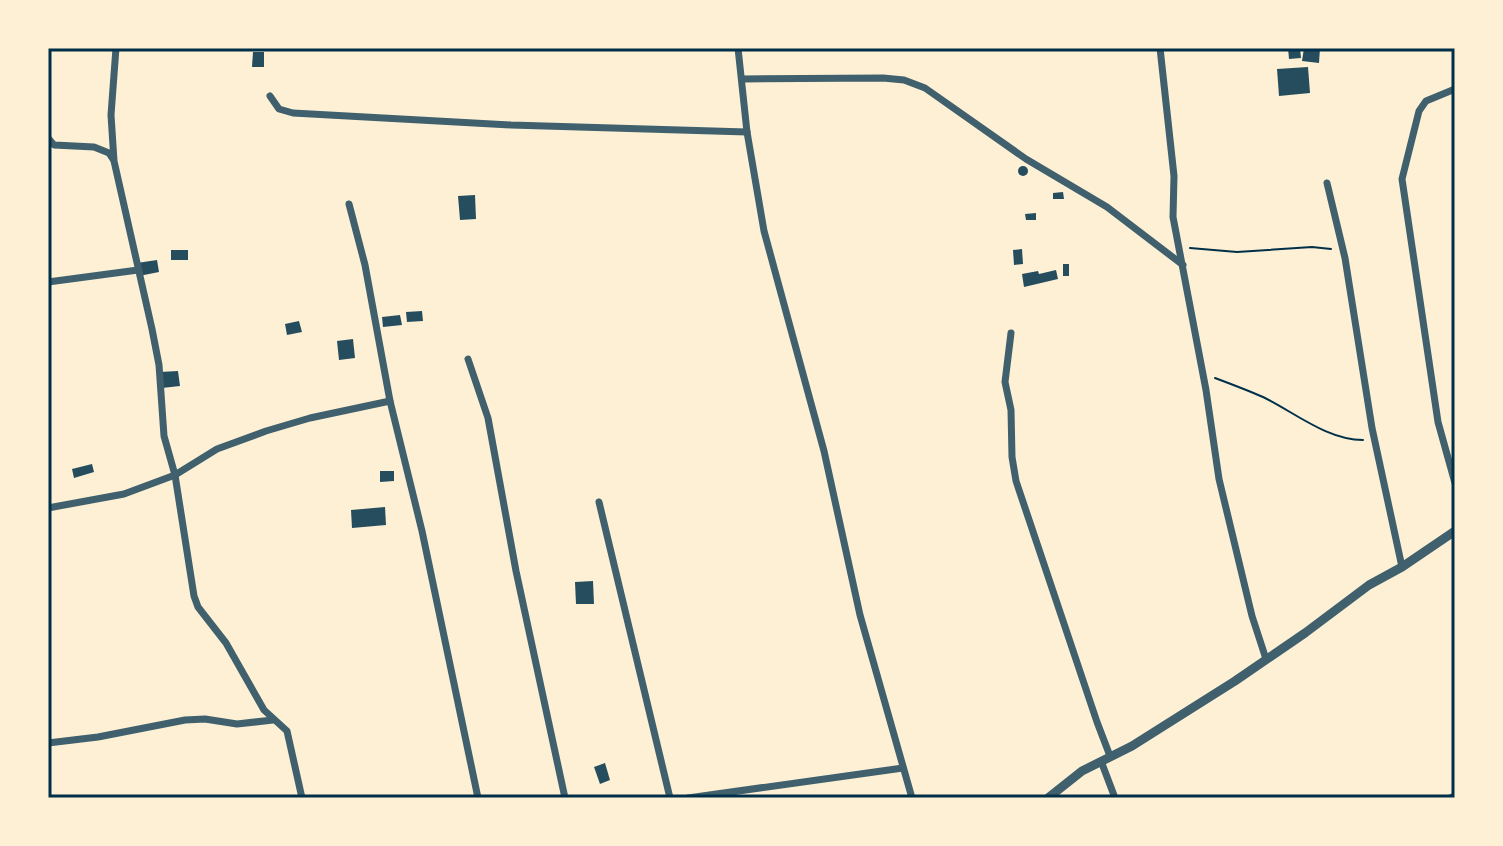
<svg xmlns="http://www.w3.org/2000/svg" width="1503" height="846" font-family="'Work Sans',sans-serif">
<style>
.building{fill:#264d5e}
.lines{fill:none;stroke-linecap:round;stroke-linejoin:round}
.path{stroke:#003049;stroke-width:2}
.minor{stroke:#3f606c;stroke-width:7}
.tertiary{stroke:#3f606c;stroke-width:9}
.neatline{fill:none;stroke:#003049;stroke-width:3}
</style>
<rect width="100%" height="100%" fill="#fdf0d5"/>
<!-- building -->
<g class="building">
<polygon points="1288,48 1300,48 1301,58 1289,59"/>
<polygon points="1304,48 1320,48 1319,63 1302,61"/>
<polygon points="253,52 264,52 264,67 252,67"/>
<polygon points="1308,67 1310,93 1279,96 1277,69"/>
<circle cx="1023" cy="171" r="5"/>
<polygon points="1063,192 1064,199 1053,199 1053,193"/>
<polygon points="475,195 476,219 460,220 458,196"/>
<polygon points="1036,213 1036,220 1026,220 1025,214"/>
<polygon points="1022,249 1023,264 1014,265 1013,250"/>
<rect x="171" y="250" width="17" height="10"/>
<polygon points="157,260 159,272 139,276 137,263"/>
<rect x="1063" y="264" width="6" height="12"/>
<polygon points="1056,270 1058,279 1024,287 1022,274 1038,271 1039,274"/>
<polygon points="422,311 423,321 407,322 406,312"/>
<polygon points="400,315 402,325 383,327 382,317"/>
<polygon points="299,321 302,332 287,335 285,324"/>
<polygon points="353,339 355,358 339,360 337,341"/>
<polygon points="178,371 180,386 162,388 160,372"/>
<polygon points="92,464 94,472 74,478 72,469"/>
<polygon points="380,471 394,471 394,481 380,482"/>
<polygon points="385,507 386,525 352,528 351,510"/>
<polygon points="593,581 594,604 576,604 575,582"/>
<polygon points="605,763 610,780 600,784 594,767"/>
</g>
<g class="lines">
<!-- path -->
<g class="path">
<polyline points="1190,248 1237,252 1312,247 1331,249"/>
<path d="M1215 378C1231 384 1247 390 1263 397 1294 412 1327 440 1363 440"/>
</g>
<!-- minor -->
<g class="minor">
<polyline points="116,48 111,115 114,161 152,329 159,365 164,436 175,475 194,596 198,607 226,643 264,710 287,731 302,798"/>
<polyline points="738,48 747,132 764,231 824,451 860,615 912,798"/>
<polyline points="1160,48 1174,176 1173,217 1206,390 1219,479 1252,616 1266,659"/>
<polyline points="742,79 883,78 904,80 925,88 1026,159 1107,207 1183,265"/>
<polyline points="1455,89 1426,101 1419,111 1402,179 1438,422 1455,483"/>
<polyline points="270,96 279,109 293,113 511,125 747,132"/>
<polyline points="48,138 54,145 94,147 109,153 113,159"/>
<polyline points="1327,183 1345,258 1372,428 1402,567"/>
<polyline points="349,204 365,265 390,401 422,531 478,798"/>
<polyline points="48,282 138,270"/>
<polyline points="1011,333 1005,382 1011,410 1012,457 1016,481 1097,722 1110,756"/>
<polyline points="468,359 488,418 516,571 565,798"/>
<polyline points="599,502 670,798"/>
<polyline points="48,508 124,494 175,475 217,449 266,431 310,418 390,401"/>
<polyline points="48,743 98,737 185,720 205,719 237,724 273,720"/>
<polyline points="1101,761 1115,798"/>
<polyline points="688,798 903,768"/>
<polyline points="1450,798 1455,796"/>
</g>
<!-- tertiary -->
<polyline class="tertiary" points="1048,798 1082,771 1132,746 1235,681 1305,633 1369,585 1402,567 1455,531"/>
</g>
<!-- border -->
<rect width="1503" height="846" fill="none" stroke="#fdf0d5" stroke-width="100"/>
<rect x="50" y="50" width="1403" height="746" class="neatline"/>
</svg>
